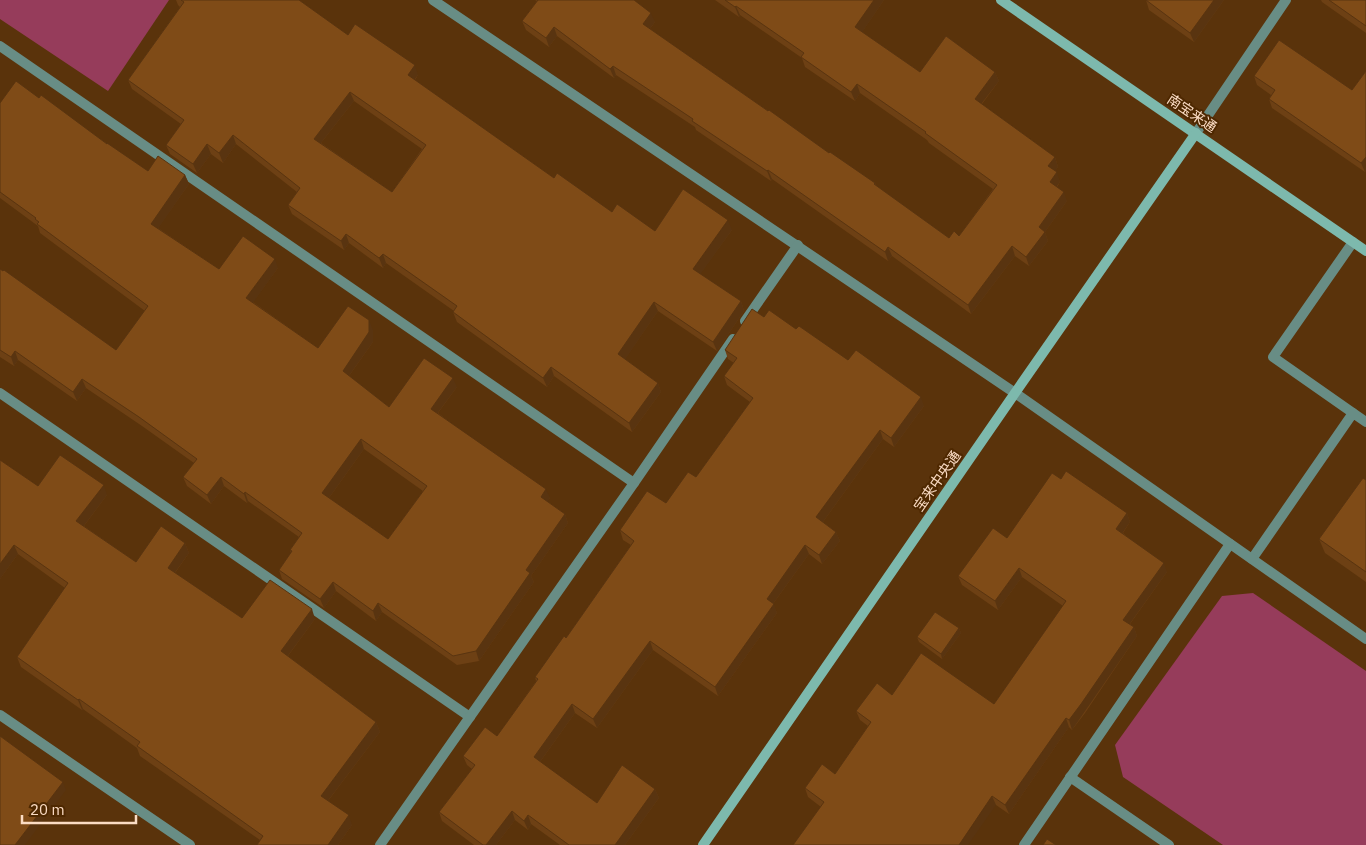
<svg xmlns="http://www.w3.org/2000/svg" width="1366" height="845" font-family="'IBM Plex Sans','Noto Sans JP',sans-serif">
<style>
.green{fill:#963c5b}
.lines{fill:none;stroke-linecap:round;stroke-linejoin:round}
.lane{stroke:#688d85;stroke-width:10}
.street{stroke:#688d85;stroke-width:10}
.secondary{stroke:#7db9ad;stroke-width:10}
.wall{fill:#6d4014;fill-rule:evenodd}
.shaded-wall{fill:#593410}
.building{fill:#7f4b17;stroke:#593410;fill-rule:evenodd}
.labels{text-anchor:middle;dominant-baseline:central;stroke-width:4;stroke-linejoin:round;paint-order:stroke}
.street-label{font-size:14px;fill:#fbdcc4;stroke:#4e2800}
</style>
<rect width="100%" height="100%" fill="#5a330b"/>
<!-- green -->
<g class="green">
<polygon points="0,0 169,0 108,91 0,19"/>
<polygon points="1253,593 1366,671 1366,845 1223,845 1123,777 1115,745 1222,596"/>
</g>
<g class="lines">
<!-- lane -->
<g class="lane">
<polyline points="1353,413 1273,357 1353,242"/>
<polyline points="1252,559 1353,413 1366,422"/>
</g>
<!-- street -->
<g class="street">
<polyline points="433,0 1015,393 1366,639"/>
<polyline points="0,46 634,483"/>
<polyline points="1196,133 1286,0"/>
<polyline points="745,321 798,245"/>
<polyline points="0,393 470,717"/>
<polyline points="0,715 190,845"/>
<polyline points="1070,777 1169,845"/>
<polyline points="380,845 634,483 733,339"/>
<polyline points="1024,845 1230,544"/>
</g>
<!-- secondary -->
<g class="secondary">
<polyline points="1001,0 1366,251"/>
<polyline points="703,845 1015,393 1196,133"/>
</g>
</g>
<!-- wall -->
<g class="wall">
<path d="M176 0H299L348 35 418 75 415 80 554 178 612 212 655 231 732 230 700 274 741 301 744 311 717 351 658 311 625 359 658 383 661 392 632 432 554 376 547 387 457 322 453 312 454 311 386 263 383 268 349 243 344 250 292 214 288 205 297 192 236 144 223 163 211 154 197 173 170 154 166 145 181 124 132 89 128 80 180 7 178 5ZM354 101 422 149 392 192 321 143Z"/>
<polygon points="535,0 634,0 655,22 650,29 829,153 875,183 876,186 949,238 959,236 993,189 929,143 927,140 860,93 855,101 805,67 802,58 740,15 739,17 715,0 884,0 862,32 920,72 995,72 999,81 982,104 1055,157 1058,167 1055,171 1060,182 1057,187 1067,201 1045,232 1048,241 1029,266 1015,256 971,314 892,256 888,261 772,179 771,181 696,130 695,127 616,75 614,78 557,36 549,47 526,30 522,21 537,1"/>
<polygon points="1146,0 1224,0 1194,42 1149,10"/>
<polygon points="1321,0 1366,0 1366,33 1322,2"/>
<polygon points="1366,71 1366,170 1365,172 1272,108 1269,99 1271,95 1257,85 1254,76 1352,90"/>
<path d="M39 98 148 171 185 175 189 184 158 228 219 269 278 268 253 302 318 348 373 330V342L349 376 389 407 457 387 438 413 550 498 547 501 565 514 568 523 531 576 534 582 479 661 457 665 382 612 376 621 336 591 324 608 282 579 279 570 291 553 290 550 299 537 248 501 247 503 224 486 211 504 187 486 183 477 194 463 142 426 86 388 77 401 18 360 14 366 0 357V269L116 350 145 311 40 233 38 226 0 198V103ZM364 449 423 491 388 539 329 498Z"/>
<polygon points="764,317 796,329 924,406 894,447 883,439 823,522 836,532 840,541 822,564 809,554 773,604 777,613 718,696 653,650 597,728 575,713 540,762 597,803 655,789 659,798 625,845 560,845 531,824 528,830 515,820 496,845 474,845 442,821 439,812 472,769 467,765 463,756 497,736 536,681 535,677 566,638 631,545 623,540 620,530 666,503 696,477 750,402 727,385 724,376 734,363 728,359 725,350"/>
<polygon points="0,460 38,486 107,495 84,526 136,562 185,543 189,553 175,573 242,618 315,619 288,656 376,722 380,732 328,801 352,825 338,845 257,845 260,840 140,756 137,748 83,709 82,710 21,667 17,657 65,588 18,554 0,579"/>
<polygon points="1061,479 1127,513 1130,522 1123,533 1167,572 1130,624 1134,627 1137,636 1085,713 1072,730 1069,727 1009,814 996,805 821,807 808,797 805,788 835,774 868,726 860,720 856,711 892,695 994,704 1063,606 1022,577 998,610 962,585 958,576 1007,538"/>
<polygon points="1366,480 1366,582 1325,553 1319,539"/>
<polygon points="959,628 961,633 942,659 919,642 917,637"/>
</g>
<!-- shaded-wall -->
<g class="shaded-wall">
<polygon points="874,0 884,0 859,37 855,27"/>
<polygon points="1214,0 1224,0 1194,42 1190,33"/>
<polygon points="736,6 740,15 739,17 735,7"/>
<polygon points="651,13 655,22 646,34 643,24"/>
<polygon points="554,27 557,36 549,47 546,38"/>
<polygon points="415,65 418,75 411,84 408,75"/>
<polygon points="613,66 616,75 614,78 610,69"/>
<polygon points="995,72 999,81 978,108 975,99"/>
<polygon points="857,84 860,93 855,101 851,92"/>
<polygon points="350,92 354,101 317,148 314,139"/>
<polygon points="233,135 236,144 223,163 219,153"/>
<polygon points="207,144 211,154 197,173 193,164"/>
<polygon points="1055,157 1058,167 1052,175 1048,166"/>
<polygon points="1366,157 1366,170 1365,172 1361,163"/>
<polygon points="768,170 772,179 771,181 767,171"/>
<polygon points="1057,172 1060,182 1053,191 1050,182"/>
<polygon points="185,175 189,184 155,233 151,224"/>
<polygon points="1064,192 1067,201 1045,232 1048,241 1029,266 1026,257 1039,227"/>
<polygon points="728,220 732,230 697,279 693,269"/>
<polygon points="346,234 349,243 344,250 341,241"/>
<polygon points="1012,246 1015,256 971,314 968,305"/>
<polygon points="888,247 892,256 888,261 885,252"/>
<polygon points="383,254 386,263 383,268 379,258"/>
<polygon points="275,259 278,268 250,307 246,298"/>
<polygon points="741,301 744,311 717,351 713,342"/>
<polygon points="654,302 658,311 622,364 618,354"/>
<polygon points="369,320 373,330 373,342 346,380 343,371"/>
<polygon points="15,351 18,360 14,366 11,357"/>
<polygon points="551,367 554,376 547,387 543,378"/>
<polygon points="453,378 457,387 434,418 431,409"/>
<polygon points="82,379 86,388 77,401 73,392"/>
<polygon points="658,383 661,392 632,432 629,423"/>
<polygon points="921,397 924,406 894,447 891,438"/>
<polygon points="880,430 883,439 820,526 816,517"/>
<polygon points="361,439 364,449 326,502 322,493"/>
<polygon points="221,477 224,486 211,504 207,495"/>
<polygon points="104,485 107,495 80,531 76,521"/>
<polygon points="546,489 550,498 544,506 541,497"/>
<polygon points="245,492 248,501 247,503 244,494"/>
<polygon points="1127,513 1130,522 1119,538 1116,529"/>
<polygon points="565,514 568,523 531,576 534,582 479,661 476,651 526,570"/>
<polygon points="836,532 840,541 822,564 819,555"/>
<polygon points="185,543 189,553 171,578 168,568"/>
<polygon points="14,545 18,554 0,579 0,564"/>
<polygon points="805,545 809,554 770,608 767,599"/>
<polygon points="1164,563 1167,572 1126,629 1123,620"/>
<polygon points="1019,568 1022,577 998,610 995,601"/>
<polygon points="333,582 336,591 324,608 320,599"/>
<polygon points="378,603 382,612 376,621 373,611"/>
<polygon points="774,604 777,613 718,696 715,687"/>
<polygon points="312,609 315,619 284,661 281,651"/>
<polygon points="1134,627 1137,636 1072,730 1069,720"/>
<polygon points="959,628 961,633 942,659 941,654"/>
<polygon points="650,641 653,650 597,728 593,719"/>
<polygon points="79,699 83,709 82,710 78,700"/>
<polygon points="572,704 575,713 537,766 534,757"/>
<polygon points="1066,718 1069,727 1009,814 1005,805"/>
<polygon points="376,722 380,732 324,806 321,796"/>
<polygon points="63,782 66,790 25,845 15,845"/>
<polygon points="655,789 659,798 625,845 615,845"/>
<polygon points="992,796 996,805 968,845 959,845"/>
<polygon points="512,811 515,820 496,845 486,845"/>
<polygon points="349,815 352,825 338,845 328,845"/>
<polygon points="528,815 531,824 528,830 524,821"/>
</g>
<!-- building -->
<g class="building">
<path d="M181 0H299L348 35 355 24 415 65 408 75 554 178 557 173 612 212 617 204 655 231 683 189 728 220 693 269 741 301 713 342 654 302 618 354 658 383 629 423 551 367 543 378 453 312 457 306 383 254 379 258 346 234 341 241 288 205 300 188 233 135 219 153 207 144 193 164 166 145 184 120 128 80 184 2ZM350 92 426 145 392 192 314 139Z"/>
<polygon points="538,0 634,0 651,13 643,24 768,111 769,110 829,153 830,152 875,183 874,184 949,238 954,231 959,236 997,185 925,133 926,132 857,84 851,92 801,57 804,53 736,6 735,7 725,0 874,0 855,27 920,72 946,36 995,72 975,99 1055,157 1048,166 1057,172 1050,182 1064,192 1039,227 1045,232 1026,257 1012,246 968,305 888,247 885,252 768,170 767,171 692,121 693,119 613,66 610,69 554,27 546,38 522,21"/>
<polygon points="1146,0 1214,0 1190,33"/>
<polygon points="1329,0 1366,0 1366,26"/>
<polygon points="1279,40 1352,90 1366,71 1366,157 1361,163 1269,99 1275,90 1254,76"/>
<path d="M16 81 39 98 41 95 107 144V143L148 171 158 156 185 175 151 224 219 269 243 236 275 259 246 298 318 348 348 306 369 320V332L343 371 389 407 424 358 453 378 431 409 546 489 541 497 565 514 526 570 530 573 476 651 453 656 378 603 373 611 333 582 320 599 279 570 292 551 290 550 302 533 245 492 244 494 221 477 207 495 183 477 197 459 139 417 82 379 73 392 15 351 11 357 0 350V269L3 271 4 270 116 350 148 306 37 224 39 222 35 219 36 218 0 192V103ZM361 439 427 486 388 539 322 493Z"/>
<polygon points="752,309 764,317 769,310 796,329 799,326 848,360 856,350 921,397 891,438 880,430 816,517 836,532 819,555 805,545 767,599 774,604 715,687 650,641 593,719 572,704 534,757 597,803 622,765 655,789 615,845 569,845 528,815 524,821 512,811 486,845 483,845 439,812 475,765 463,756 485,727 497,736 538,679 535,677 564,636 566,638 634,541 620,530 647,491 666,503 688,472 696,477 753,398 724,376 737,358 725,350"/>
<polygon points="60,455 104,485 76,521 136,562 161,526 185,543 168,568 242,618 270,580 312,609 281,651 376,722 321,796 349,815 328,845 257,845 263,836 137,746 140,742 79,699 78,700 17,657 68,583 14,545 0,564 0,460 38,486"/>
<polygon points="1066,471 1127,513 1116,529 1164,563 1123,620 1134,627 1081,704 1069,720 1066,718 1005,805 992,796 959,845 793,845 824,802 805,788 822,764 835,774 871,722 856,711 877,683 892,695 921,653 994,704 1066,601 1019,568 995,601 958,576 993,528 1007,538 1052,473 1061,479"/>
<polygon points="1363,478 1366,480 1366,572 1319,539"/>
<polygon points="935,612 959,628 941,654 917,637"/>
<polygon points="0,736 63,782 15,845 0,845"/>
<polygon points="1047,839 1056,845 1043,845"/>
</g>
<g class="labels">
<!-- street labels -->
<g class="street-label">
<text transform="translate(1192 113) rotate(34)">南宝来通</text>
<text transform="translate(937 481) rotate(-55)">宝来中央通</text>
</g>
</g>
<!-- scale -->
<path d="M22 815v8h114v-8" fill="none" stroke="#fbdcc4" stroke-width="2.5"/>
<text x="30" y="815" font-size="15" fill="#fbdcc4" stroke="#4e2800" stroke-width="4" paint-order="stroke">20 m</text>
</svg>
